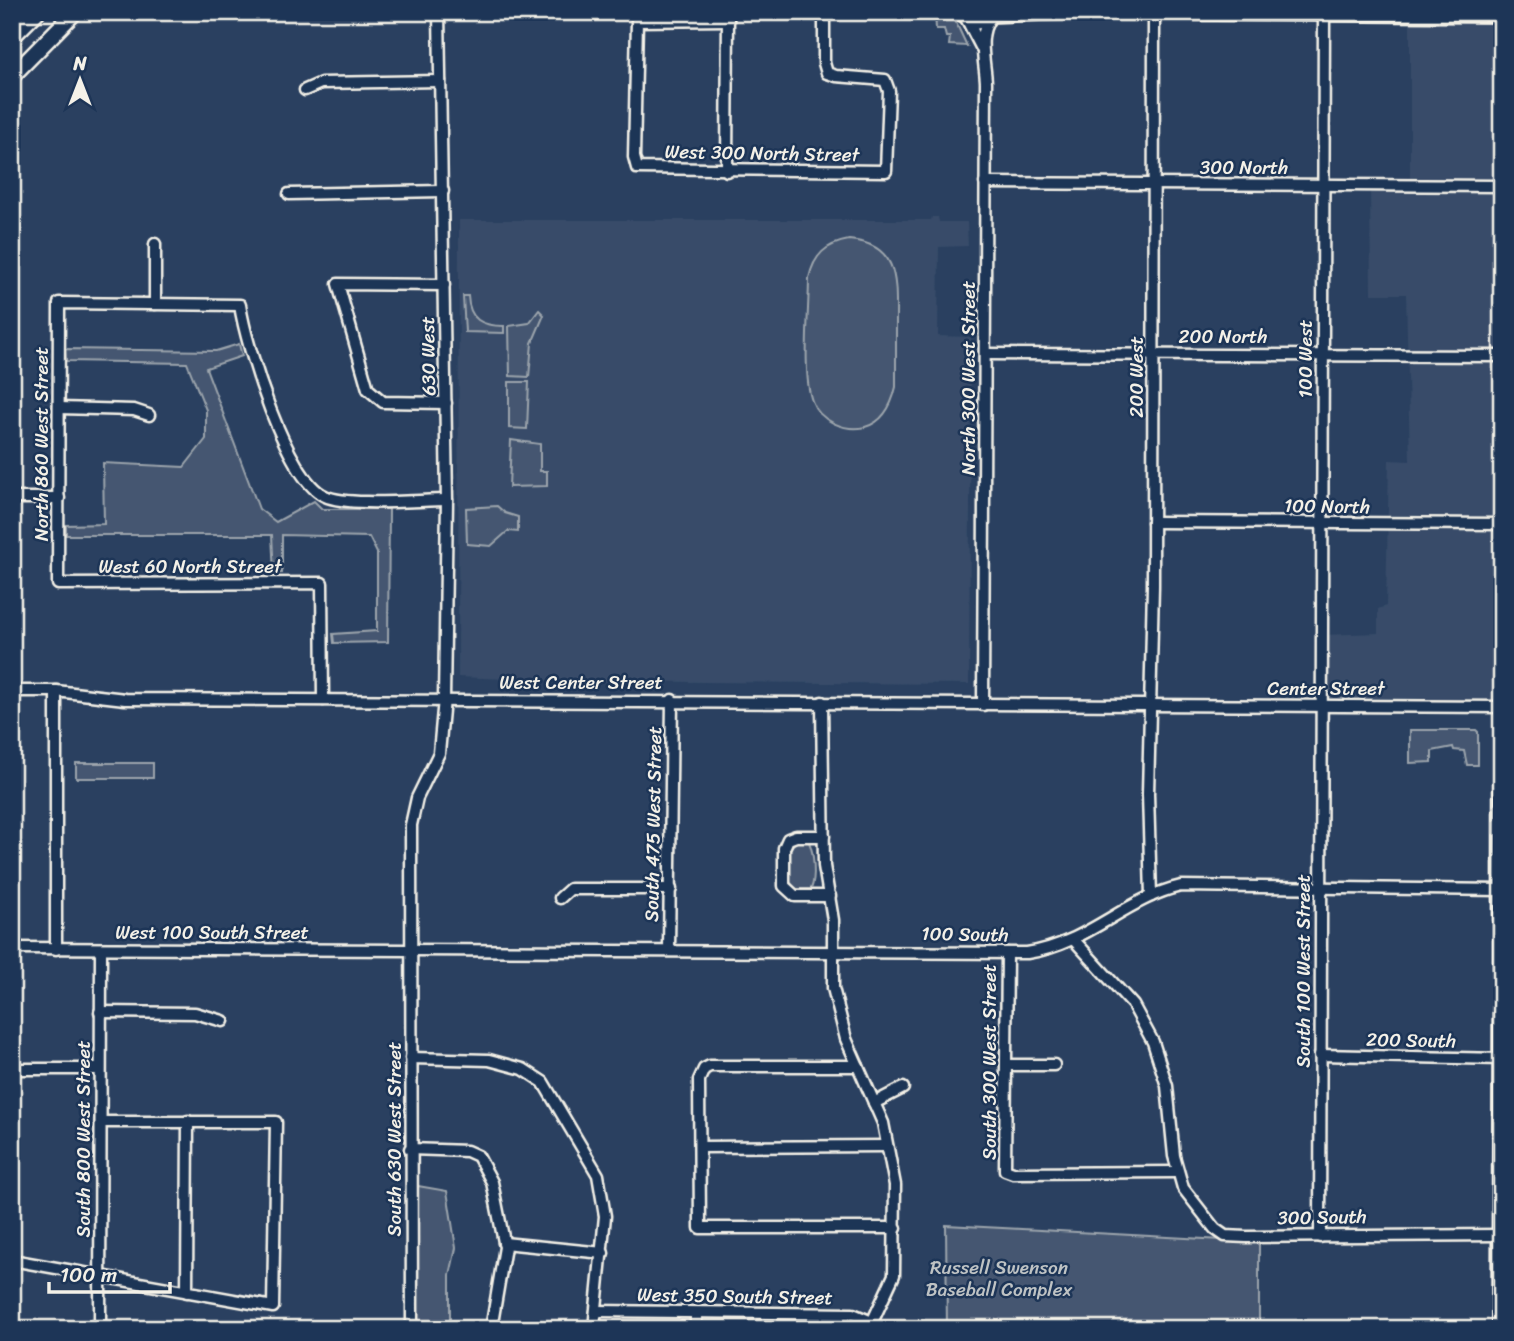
<svg xmlns="http://www.w3.org/2000/svg" width="1514" height="1341" font-family="Sriracha,sans-serif">
<style>
.built{fill:#374c69}
.green{fill:#445771;stroke:#9ca4ac;stroke-width:2}
.lines{fill:none;stroke-linecap:round;stroke-linejoin:round}
.minor-casing{stroke:#f4f1e8;stroke-width:15}
.major-casing{stroke:#f4f1e8;stroke-width:18}
.highway-casing{stroke:#f4f1e8;stroke-width:19}
.minor{stroke:#1d3557;stroke-width:10}
.major{stroke:#1d3557;stroke-width:12}
.highway{stroke:#1d3557;stroke-width:14}
.labels{text-anchor:middle;dominant-baseline:central;stroke-width:5;stroke-linejoin:round;paint-order:stroke}
.street-label{font-size:19px;fill:#f4f1e8;stroke:#1d3557}
.park-label{font-size:19px;fill:#bfc3c4;stroke:#1d3557}
</style>
<rect width="100%" height="100%" fill="#2a4060"/>
<filter id="ink" filterUnits="userSpaceOnUse"><feTurbulence type="fractalNoise" baseFrequency=".0143" numOctaves="2"/><feDisplacementMap in="SourceGraphic" scale="14" xChannelSelector="R" yChannelSelector="G"/><feConvolveMatrix kernelMatrix="1 2 1 2 8 2 1 2 1" color-interpolation-filters="sRGB"/></filter>
<g filter="url(#ink)">
<!-- built -->
<g class="built">
<polygon points="1502,12 1502,707 1321,706 1322,635 1378,633 1378,609 1386,606 1389,460 1410,461 1406,294 1371,294 1370,185 1410,185 1410,14"/>
<polygon points="932,217 938,217 939,222 967,222 968,246 939,247 938,336 971,337 969,684 557,681 458,677 459,220 931,220"/>
</g>
<!-- green -->
<g class="green">
<polygon points="935,12 951,12 967,46 949,45 950,37 946,37 944,29 936,29"/>
<path d="M849 240C900 244 896 282 896 322 896 343 896 365 896 387 892 404 884 422 865 427 846 432 819 421 812 401 802 374 809 310 809 278 814 255 826 244 849 240Z"/>
<path d="M463 296H468C469 320 482 326 504 326V333L465 332Z"/>
<polygon points="539,310 544,315 532,343 529,377 510,376 509,326 529,323"/>
<polygon points="239,344 242,356 206,368 259,509 276,522 314,501 322,509 389,509 388,642 334,643 333,634 377,631 377,553 369,537 282,535 282,573 274,573 272,535 66,535 66,525 104,524 103,463 184,467 206,439 206,410 187,363 66,361 65,349 216,351"/>
<polygon points="509,382 529,382 527,429 509,428"/>
<polygon points="511,440 540,444 540,471 547,471 547,486 509,487"/>
<polygon points="497,506 505,513 518,517 518,532 508,531 491,546 467,544 466,508"/>
<polygon points="1410,730 1476,730 1478,732 1478,765 1467,765 1464,751 1454,750 1453,747 1432,751 1432,762 1410,763"/>
<rect x="76" y="763" width="77" height="15"/>
<path d="M796 842H809C814 853 816 878 811 889H796L790 882V848Z"/>
<polygon points="418,1186 447,1191 456,1248 450,1275 450,1319 417,1323"/>
<polygon points="946,1225 1259,1242 1259,1329 947,1329"/>
</g>
<g class="lines">
<!-- minor casing -->
<g class="minor-casing">
<g id="minor">
<polyline points="728,20 637,21 634,157 637,168 886,171 889,91 885,80 836,76 827,73 824,63 824,12"/>
<polyline points="967,20 981,47"/>
<polyline points="305,90 321,83 440,81"/>
<polyline points="727,171 728,12"/>
<polyline points="985,183 1502,186"/>
<polyline points="289,194 443,191"/>
<polyline points="155,244 155,304"/>
<polyline points="444,285 338,284 368,389 383,402 446,403"/>
<polyline points="986,354 1502,356"/>
<polyline points="59,408 134,410 149,415"/>
<polyline points="12,498 59,498"/>
<polyline points="1153,522 1502,524"/>
<polyline points="12,691 56,691 125,699 1502,707"/>
<polyline points="56,691 56,949"/>
<path d="M323 700 322 583 58 584 59 303 240 305C246 346 287 480 325 496 349 507 418 500 447 500"/>
<polyline points="822,702 824,866 833,920 833,988 846,1039 883,1123 895,1185 894,1275 869,1329"/>
<path d="M983 705 986 82C985 61 977 36 990 18"/>
<polyline points="824,836 796,836 788,839 784,848 784,886 795,896 830,896"/>
<polyline points="1151,896 1148,794 1153,586 1154,12"/>
<polyline points="560,898 570,889 671,889"/>
<polyline points="1074,940 1133,1005 1153,1042 1167,1086 1174,1156 1183,1188 1215,1229 1225,1236 1246,1237 1500,1235"/>
<path d="M12 948 1027 953C1088 944 1124 899 1181 886L1502 890"/>
<polyline points="669,950 672,700"/>
<polyline points="1007,953 1005,1170 1013,1173 1177,1172"/>
<polyline points="100,1012 195,1013 223,1021"/>
<polyline points="1320,1055 1502,1059"/>
<polyline points="411,1058 489,1060 523,1069 543,1082 598,1175 605,1216 594,1329"/>
<polyline points="1007,1065 1054,1065"/>
<polyline points="858,1066 710,1066 704,1069 699,1080 700,1228 896,1228"/>
<polyline points="12,1069 100,1069"/>
<polyline points="874,1103 903,1088"/>
<polyline points="700,1147 887,1146"/>
<polyline points="410,1149 467,1151 478,1156 492,1182 505,1247 491,1329"/>
<polyline points="1320,1237 1324,12"/>
<polyline points="504,1243 603,1253"/>
<polyline points="12,1260 273,1307 276,1122 101,1122"/>
<polyline points="187,1292 188,1121"/>
<polyline points="596,1311 853,1314 872,1322"/>
<polyline points="696,1313 696,1329"/>
<polyline points="100,1329 101,950"/>
<polyline points="412,1329 411,825 417,798 439,753 444,699 447,500 439,12"/>
</g>
</g>
<!-- major casing -->
<g class="major-casing">
<g id="major">
<polyline points="960,12 975,23 986,20 994,12"/>
<polyline points="1082,12 1502,15"/>
<polyline points="992,15 1065,12"/>
<polyline points="1499,1329 1502,765"/>
</g>
</g>
<!-- highway casing -->
<g class="highway-casing">
<g id="highway">
<polyline points="12,37 37,12"/>
<polyline points="12,76 75,12"/>
</g>
</g>
<!-- minor -->
<use href="#minor" class="minor"/>
<!-- major -->
<use href="#major" class="major"/>
<!-- highway -->
<use href="#highway" class="highway"/>
</g>
</g>
<g class="labels">
<!-- street labels -->
<g class="street-label">
<text transform="translate(762 153) rotate(1)">West 300 North Street</text>
<text x="1244" y="167">300 North</text>
<text x="1223" y="336">200 North</text>
<text transform="translate(428 356) rotate(-91)">630 West</text>
<text transform="translate(1305 359) rotate(-90)">100 West</text>
<text transform="translate(1136 377) rotate(-90)">200 West</text>
<text transform="translate(968 378) rotate(-90)">North 300 West Street</text>
<text transform="translate(41 444) rotate(-90)">North 860 West Street</text>
<text transform="translate(1327 506) rotate(1)">100 North</text>
<text x="190" y="566">West 60 North Street</text>
<text x="581" y="682">West Center Street</text>
<text x="1326" y="688">Center Street</text>
<text transform="translate(653 824) rotate(-89)">South 475 West Street</text>
<text x="212" y="932">West 100 South Street</text>
<text transform="translate(965 934) rotate(1)">100 South</text>
<text transform="translate(1303 971) rotate(-90)">South 100 West Street</text>
<text transform="translate(1411 1040) rotate(1)">200 South</text>
<text transform="translate(989 1062) rotate(-90)">South 300 West Street</text>
<text transform="translate(83 1139) rotate(-90)">South 800 West Street</text>
<text transform="translate(394 1139) rotate(-90)">South 630 West Street</text>
<text transform="translate(1322 1217) rotate(-1)">300 South</text>
<text transform="translate(735 1296) rotate(1)">West 350 South Street</text>
</g>
<!-- park labels -->
<g class="park-label">
<text x="999" y="1267">Russell Swenson<tspan x="999" dy="22">Baseball Complex</tspan></text>
</g>
</g>
<!-- margin -->
<rect width="1514" height="1341" fill="none" stroke="#1d3557" stroke-width="42"/>
<rect x="21" y="21" width="1472" height="1299" fill="none" stroke="#f4f1e8" stroke-width="2.5" filter="url(#ink)"/>
<!-- north arrow -->
<g transform="translate(80 80)" stroke="#1d3557" stroke-width="5" paint-order="stroke">
<path d="M0-5L12 26L0 18L-12 26Z" fill="#f4f1e8"/>
<text y="-10" font-size="19" font-weight="bold" text-anchor="middle" fill="#f4f1e8">N</text>
</g>
<!-- scale -->
<path d="M49 1282v10h121v-10" fill="none" stroke="#f4f1e8" stroke-width="3.5"/>
<text x="60" y="1282" font-size="21" fill="#f4f1e8" stroke="#1d3557" stroke-width="5" paint-order="stroke">100 m</text>
</svg>
